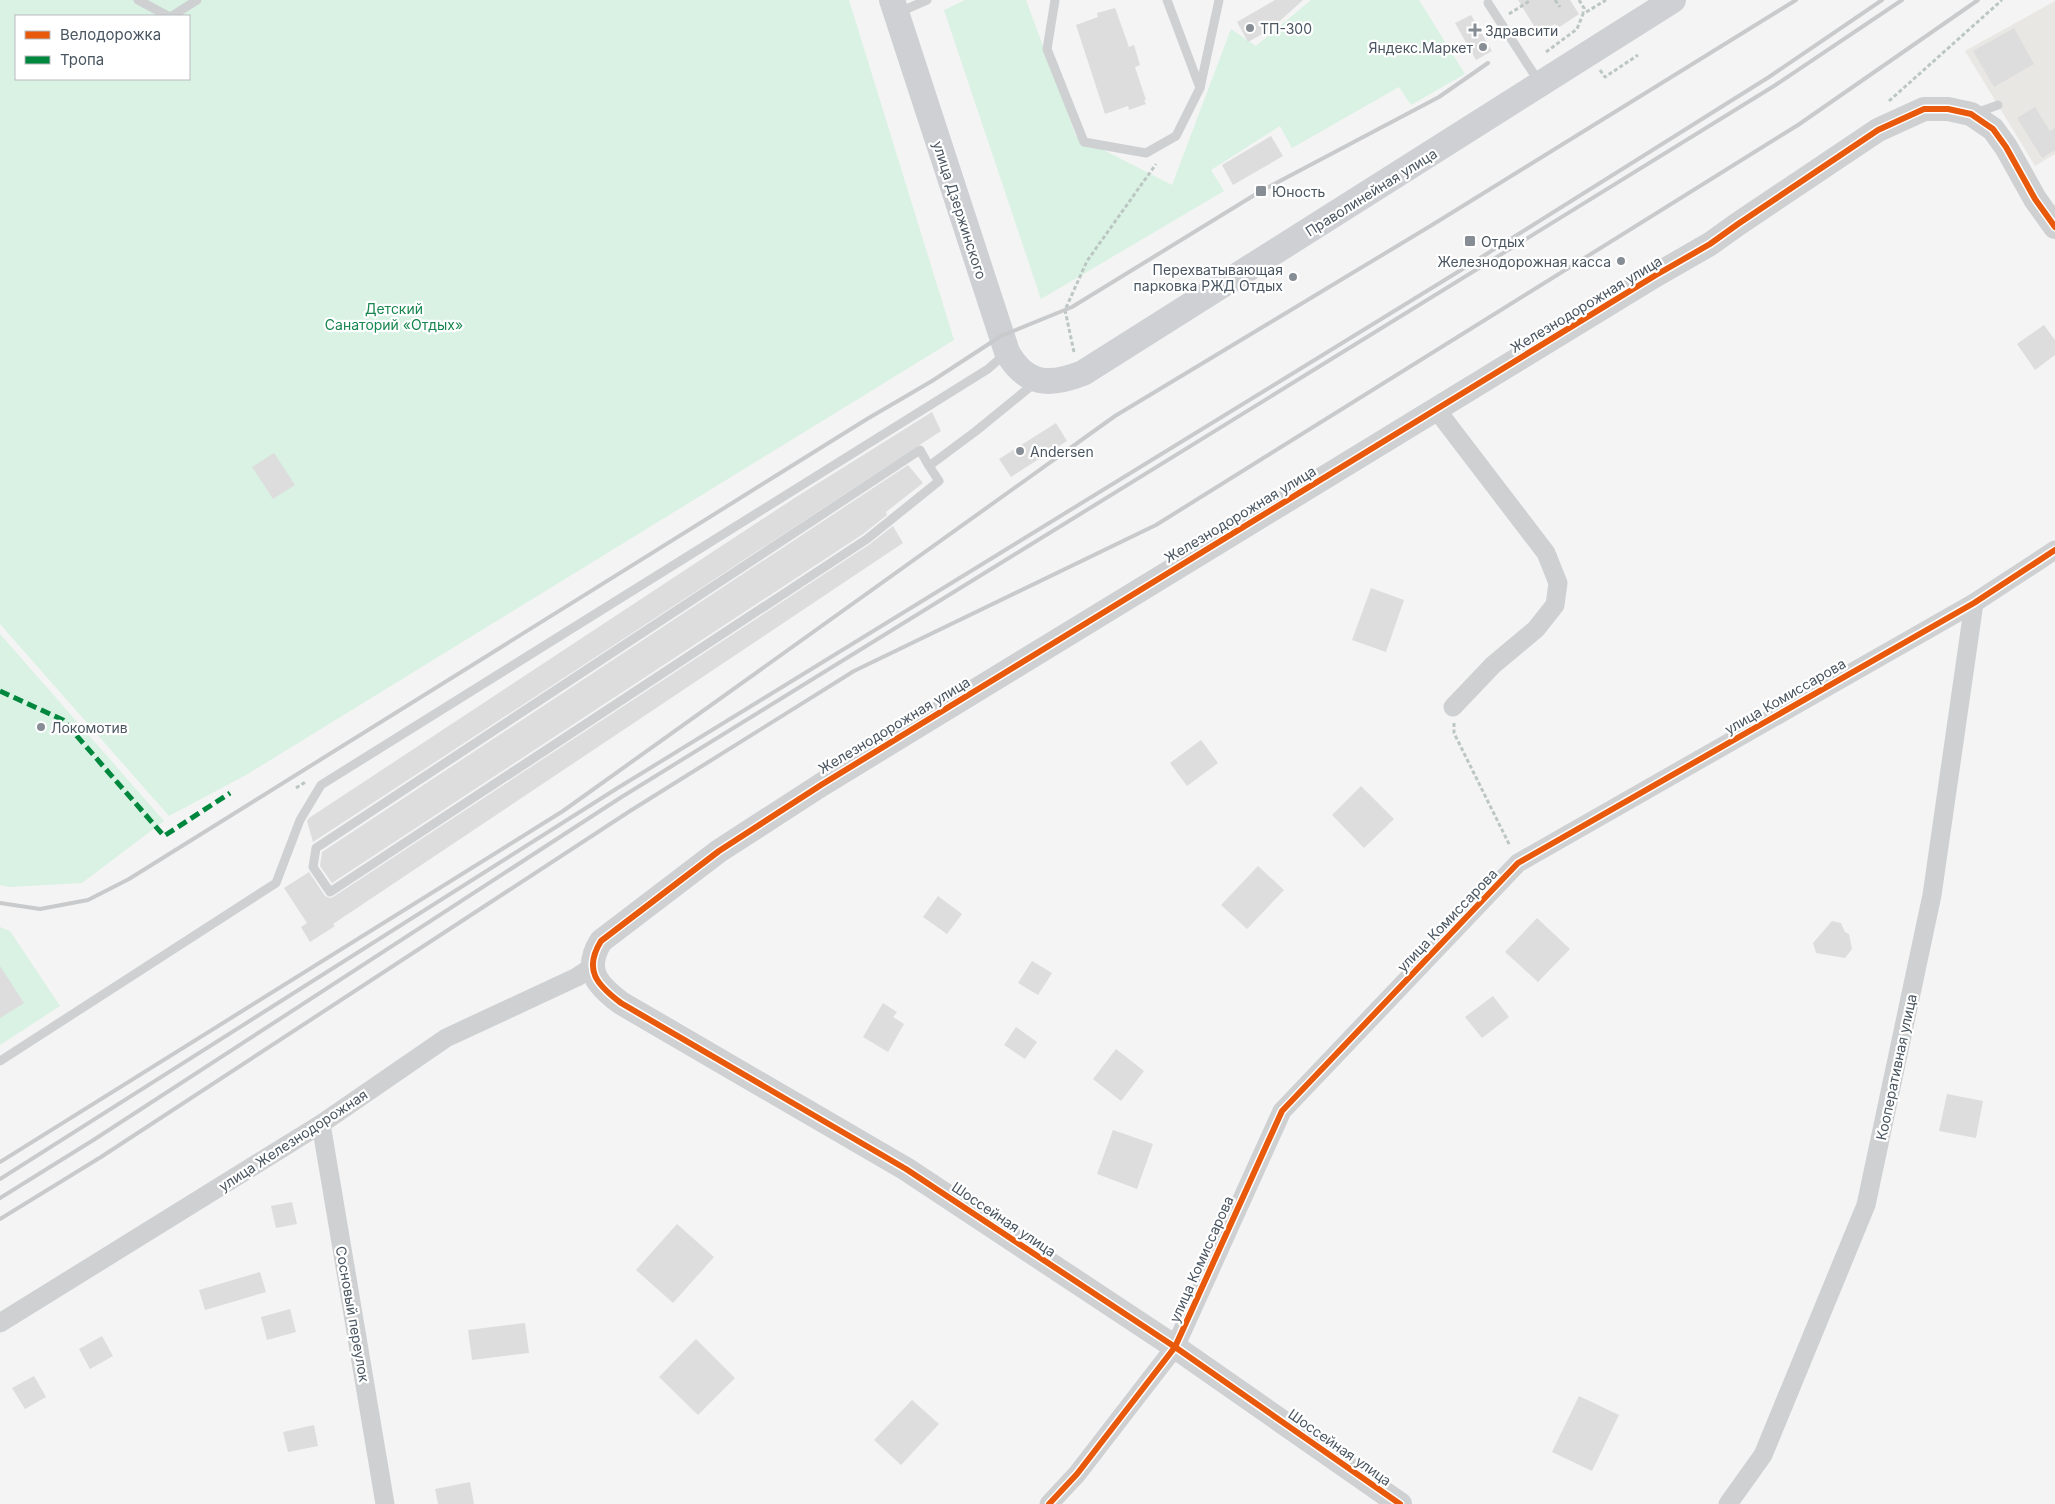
<svg xmlns="http://www.w3.org/2000/svg" width="2055" height="1504" font-family="Inter,sans-serif">
<style>
.commercial{fill:#e8e7e3}
.green{fill:#d9f2e3;fill-rule:evenodd}
.building{fill:#ddddde}
.lines{fill:none;stroke-linecap:round;stroke-linejoin:round}
.path{stroke:#bcc7c4;stroke-width:3;stroke-dasharray:4 2.5;stroke-linecap:butt}
.service{stroke:#ced0d2;stroke-width:9}
.minor{stroke:#ced0d2;stroke-width:19}
.tertiary{stroke:#ced0d2;stroke-width:24}
.secondary{stroke:#ced0d4;stroke-width:26}
.rail{stroke:#c9cacc;stroke-width:4}
.quiet{stroke:#00873e;stroke-width:5;stroke-dasharray:10 5;stroke-linecap:butt}
.cycleway-casing{stroke:#fff;stroke-width:9}
.cycleway{stroke:#e8590c;stroke-width:6}
.poi-dot{fill:#868d94;stroke:#fff;stroke-width:2}
.labels{text-anchor:middle;dominant-baseline:central;stroke-width:4.5;stroke-linejoin:round;paint-order:stroke}
.poi-label{font-size:14px;fill:#4a5661;stroke:#fff;text-anchor:start}
.street-label{font-size:14px;fill:#4a5661;stroke:#fff}
.park-label{font-size:14px;fill:#17864f;stroke:#fff}
</style>
<rect width="100%" height="100%" fill="#f4f4f4"/>
<!-- commercial -->
<polygon class="commercial" points="2055,1 2055,154 2035,166 1965,51"/>
<!-- green -->
<g class="green">
<path d="M0 0H849L954 340 246 775 169 816 0 624ZM16 16H189V79H16Z"/>
<polygon points="965,0 1026,0 1076,136 1172,185 1231,29 1256,46 1311,0 1419,0 1465,74 1411,105 1399,87 1292,148 1280,126 1211,170 1224,191 1041,299 944,10"/>
<polygon points="0,634 164,821 82,883 9,887 0,885"/>
<polygon points="0,927 10,931 60,1006 0,1045"/>
</g>
<!-- building -->
<g class="building">
<polygon points="1275,0 1303,0 1271,29 1248,42 1237,22"/>
<polygon points="1518,0 1570,0 1579,14 1558,28 1555,24 1539,34"/>
<polygon points="1115,8 1129,47 1134,45 1140,65 1135,67 1146,100 1144,100 1146,104 1129,110 1128,106 1105,114 1076,25 1098,17 1097,13"/>
<polygon points="1471,15 1492,51 1476,60 1455,23"/>
<polygon points="2014,28 2034,64 1994,87 1973,51"/>
<polygon points="2035,107 2050,131 2055,128 2055,150 2042,158 2017,118"/>
<polygon points="1271,136 1283,156 1233,185 1222,165"/>
<polygon points="2044,325 2055,340 2055,355 2035,370 2017,344"/>
<polygon points="932,412 941,431 313,842 307,821 309,818 796,497"/>
<polygon points="1056,423 1067,441 1011,477 999,459"/>
<polygon points="274,453 295,485 273,499 252,467"/>
<polygon points="908,465 923,483 886,512 887,515 863,534 332,883 320,866 322,852"/>
<polygon points="893,526 903,543 333,924 335,926 310,942 301,927 307,923 284,888 309,872 325,896 330,898 333,897 870,544"/>
<polygon points="1371,588 1404,600 1386,652 1352,640"/>
<polygon points="1201,740 1218,763 1187,786 1170,763"/>
<polygon points="1361,786 1394,819 1364,848 1332,815"/>
<polygon points="1258,866 1284,890 1247,929 1221,905"/>
<polygon points="938,896 962,914 947,934 923,917"/>
<polygon points="1537,918 1570,949 1538,982 1505,952"/>
<polygon points="1832,921 1841,923 1845,932 1849,934 1852,949 1845,958 1816,953 1813,943"/>
<polygon points="1032,961 1052,973 1038,995 1018,983"/>
<polygon points="0,966 24,1003 0,1018"/>
<polygon points="1493,996 1509,1017 1482,1038 1465,1017"/>
<polygon points="883,1003 897,1012 893,1017 904,1024 888,1052 863,1037"/>
<polygon points="1016,1027 1037,1042 1025,1059 1004,1045"/>
<polygon points="1116,1049 1144,1071 1121,1101 1093,1079"/>
<polygon points="1947,1094 1983,1101 1976,1138 1939,1131"/>
<polygon points="1113,1130 1153,1144 1137,1189 1097,1174"/>
<polygon points="292,1202 297,1224 276,1228 271,1206"/>
<polygon points="677,1224 714,1257 673,1303 636,1270"/>
<polygon points="260,1272 266,1292 205,1310 199,1290"/>
<polygon points="290,1309 296,1332 267,1340 261,1317"/>
<polygon points="525,1323 529,1353 472,1360 468,1330"/>
<polygon points="102,1336 113,1356 90,1369 79,1349"/>
<polygon points="696,1339 735,1378 698,1415 659,1377"/>
<polygon points="34,1376 46,1397 25,1409 12,1388"/>
<polygon points="1579,1396 1619,1415 1592,1471 1552,1452"/>
<polygon points="912,1400 939,1424 901,1465 874,1440"/>
<polygon points="314,1425 318,1446 288,1452 283,1432"/>
<polygon points="470,1482 474,1504 438,1504 435,1489"/>
</g>
<g class="lines">
<!-- path -->
<g class="path">
<polyline points="1555,0 1560,7"/>
<polyline points="1579,0 1584,8 1583,13"/>
<polyline points="1509,14 1531,0"/>
<polyline points="1546,52 1577,29 1583,14 1606,0"/>
<polyline points="1600,70 1605,77 1638,55"/>
<polyline points="1889,101 2002,0"/>
<polyline points="1074,352 1065,310 1087,261 1156,164"/>
<polyline points="1454,723 1454,733 1510,846"/>
<polyline points="296,788 307,781"/>
</g>
<!-- service -->
<g class="service">
<polyline points="138,0 168,16"/>
<polyline points="1055,0 1047,49 1084,142 1146,153 1176,136 1200,88 1219,0"/>
<polyline points="1167,0 1200,88"/>
<polyline points="1488,3 1539,82"/>
<polyline points="897,13 927,0"/>
<polyline points="172,16 197,0"/>
<polyline points="1976,113 1998,105"/>
<polyline points="929,466 920,450 316,848 313,867 330,892 867,539 939,481 929,466 976,431 1036,382"/>
<polyline points="0,1061 276,883 300,820 321,785 988,369 1005,354"/>
</g>
<!-- minor -->
<g class="minor">
<polyline points="1436,409 1546,553 1558,583 1555,605 1536,629 1493,665 1453,707"/>
<polyline points="321,1124 385,1504"/>
<polyline points="0,1323 321,1124 446,1038 577,977 592,967"/>
<polyline points="1049,1504 1077,1474 1175,1347 1282,1111 1518,863 1974,603 2055,550"/>
<polyline points="1728,1504 1763,1455 1866,1205 1932,895 1974,603"/>
</g>
<!-- tertiary -->
<path class="tertiary" d="M1400 1504 1175 1347 906 1169 621 1003C597 985 583 970 601 941L719 851 821 785 1656 275 1710 244 1738 224 1878 130 1924 109H1948L1971 114 1993 129 2006 147 2035 199 2055 227"/>
<!-- secondary -->
<path class="secondary" d="M892 0 1007 352C1026 386 1050 386 1083 373L1673 0"/>
<!-- rail -->
<g class="rail">
<polyline points="0,903 40,909 88,900 129,879 867,419 932,381 1001,336 1072,307 1261,191 1439,97 1488,63"/>
<polyline points="0,1162 563,811 1115,416 1432,225 1796,0"/>
<polyline points="0,1179 616,789 1461,270 1769,77 1882,0"/>
<polyline points="0,1198 95,1139 620,798 1774,86 1902,0"/>
<polyline points="0,1219 101,1157 630,811 854,671 1156,525 1798,125 1978,0"/>
</g>
<!-- quiet -->
<polyline class="quiet" points="0,691 63,720 164,836 230,793"/>
<!-- cycleway casing -->
<g class="cycleway-casing">
<g id="cycleway">
<polyline points="1049,1504 1077,1474 1175,1347 1282,1111 1518,863 1974,603 2055,550"/>
<path d="M1400 1504 1175 1347 906 1169 621 1003C597 985 583 970 601 941L719 851 821 785 1656 275 1710 244 1738 224 1878 130 1924 109H1948L1971 114 1993 129 2006 147 2035 199 2055 227"/>
</g>
</g>
<!-- cycleway -->
<use href="#cycleway" class="cycleway"/>
</g>
<!-- markers -->
<g class="poi-dot">
<circle cx="1250" cy="28" r="5"/>
<path d="M1472.5 22.5h5v5h5v5h-5v5h-5v-5h-5v-5h5z"/>
<circle cx="1483" cy="47" r="5"/>
<rect x="1255" y="185" width="12" height="12" rx="2.5"/>
<rect x="1464" y="235" width="12" height="12" rx="2.5"/>
<circle cx="1621" cy="261" r="5"/>
<circle cx="1293" cy="277" r="5"/>
<circle cx="1020" cy="451" r="5"/>
<circle cx="41" cy="727" r="5"/>
</g>
<g class="labels">
<!-- poi labels -->
<g class="poi-label">
<text x="1260" y="28">ТП-300</text>
<text x="1485" y="30">Здравсити</text>
<text x="1473" y="47" text-anchor="end">Яндекс.Маркет</text>
<text x="1272" y="191">Юность</text>
<text x="1481" y="241">Отдых</text>
<text x="1611" y="261" text-anchor="end">Железнодорожная касса</text>
<text x="1283" y="269" text-anchor="end">Перехватывающая<tspan x="1283" dy="16">парковка РЖД Отдых</tspan></text>
<text x="1030" y="451">Andersen</text>
<text x="51" y="727">Локомотив</text>
</g>
<!-- street labels -->
<g class="street-label">
<text transform="translate(1371 192) rotate(-32)">Праволинейная улица</text>
<text transform="translate(960 210) rotate(72)">улица Дзержинского</text>
<text transform="translate(1586 304) rotate(-31)">Железнодорожная улица</text>
<text transform="translate(1240 514) rotate(-31)">Железнодорожная улица</text>
<text transform="translate(1785 696) rotate(-30)">улица Комиссарова</text>
<text transform="translate(894 725) rotate(-31)">Железнодорожная улица</text>
<text transform="translate(1447 920) rotate(-46)">улица Комиссарова</text>
<text transform="translate(1896 1067) rotate(-78)">Кооперативная улица</text>
<text transform="translate(293 1140) rotate(-33)">улица Железнодорожная</text>
<text transform="translate(1004 1219) rotate(34)">Шоссейная улица</text>
<text transform="translate(1201 1259) rotate(-66)">улица Комиссарова</text>
<text transform="translate(353 1314) rotate(80)">Сосновый переулок</text>
<text transform="translate(1340 1447) rotate(35)">Шоссейная улица</text>
</g>
<!-- park labels -->
<g class="park-label">
<text x="394" y="308">Детский<tspan x="394" dy="16">Санаторий «Отдых»</tspan></text>
</g>
</g>
<!-- legend -->
<rect x="15" y="15" width="175" height="65" fill="#ffffff" stroke="#b7bbc0"/>
<rect x="25" y="31" width="25" height="8" fill="#e8590c" stroke="#b7bbc0"/>
<text x="60" y="40" font-size="15" fill="#4a5661">Велодорожка</text>
<rect x="25" y="56" width="25" height="8" fill="#00873e" stroke="#b7bbc0"/>
<text x="60" y="65" font-size="15" fill="#4a5661">Тропа</text>
</svg>
